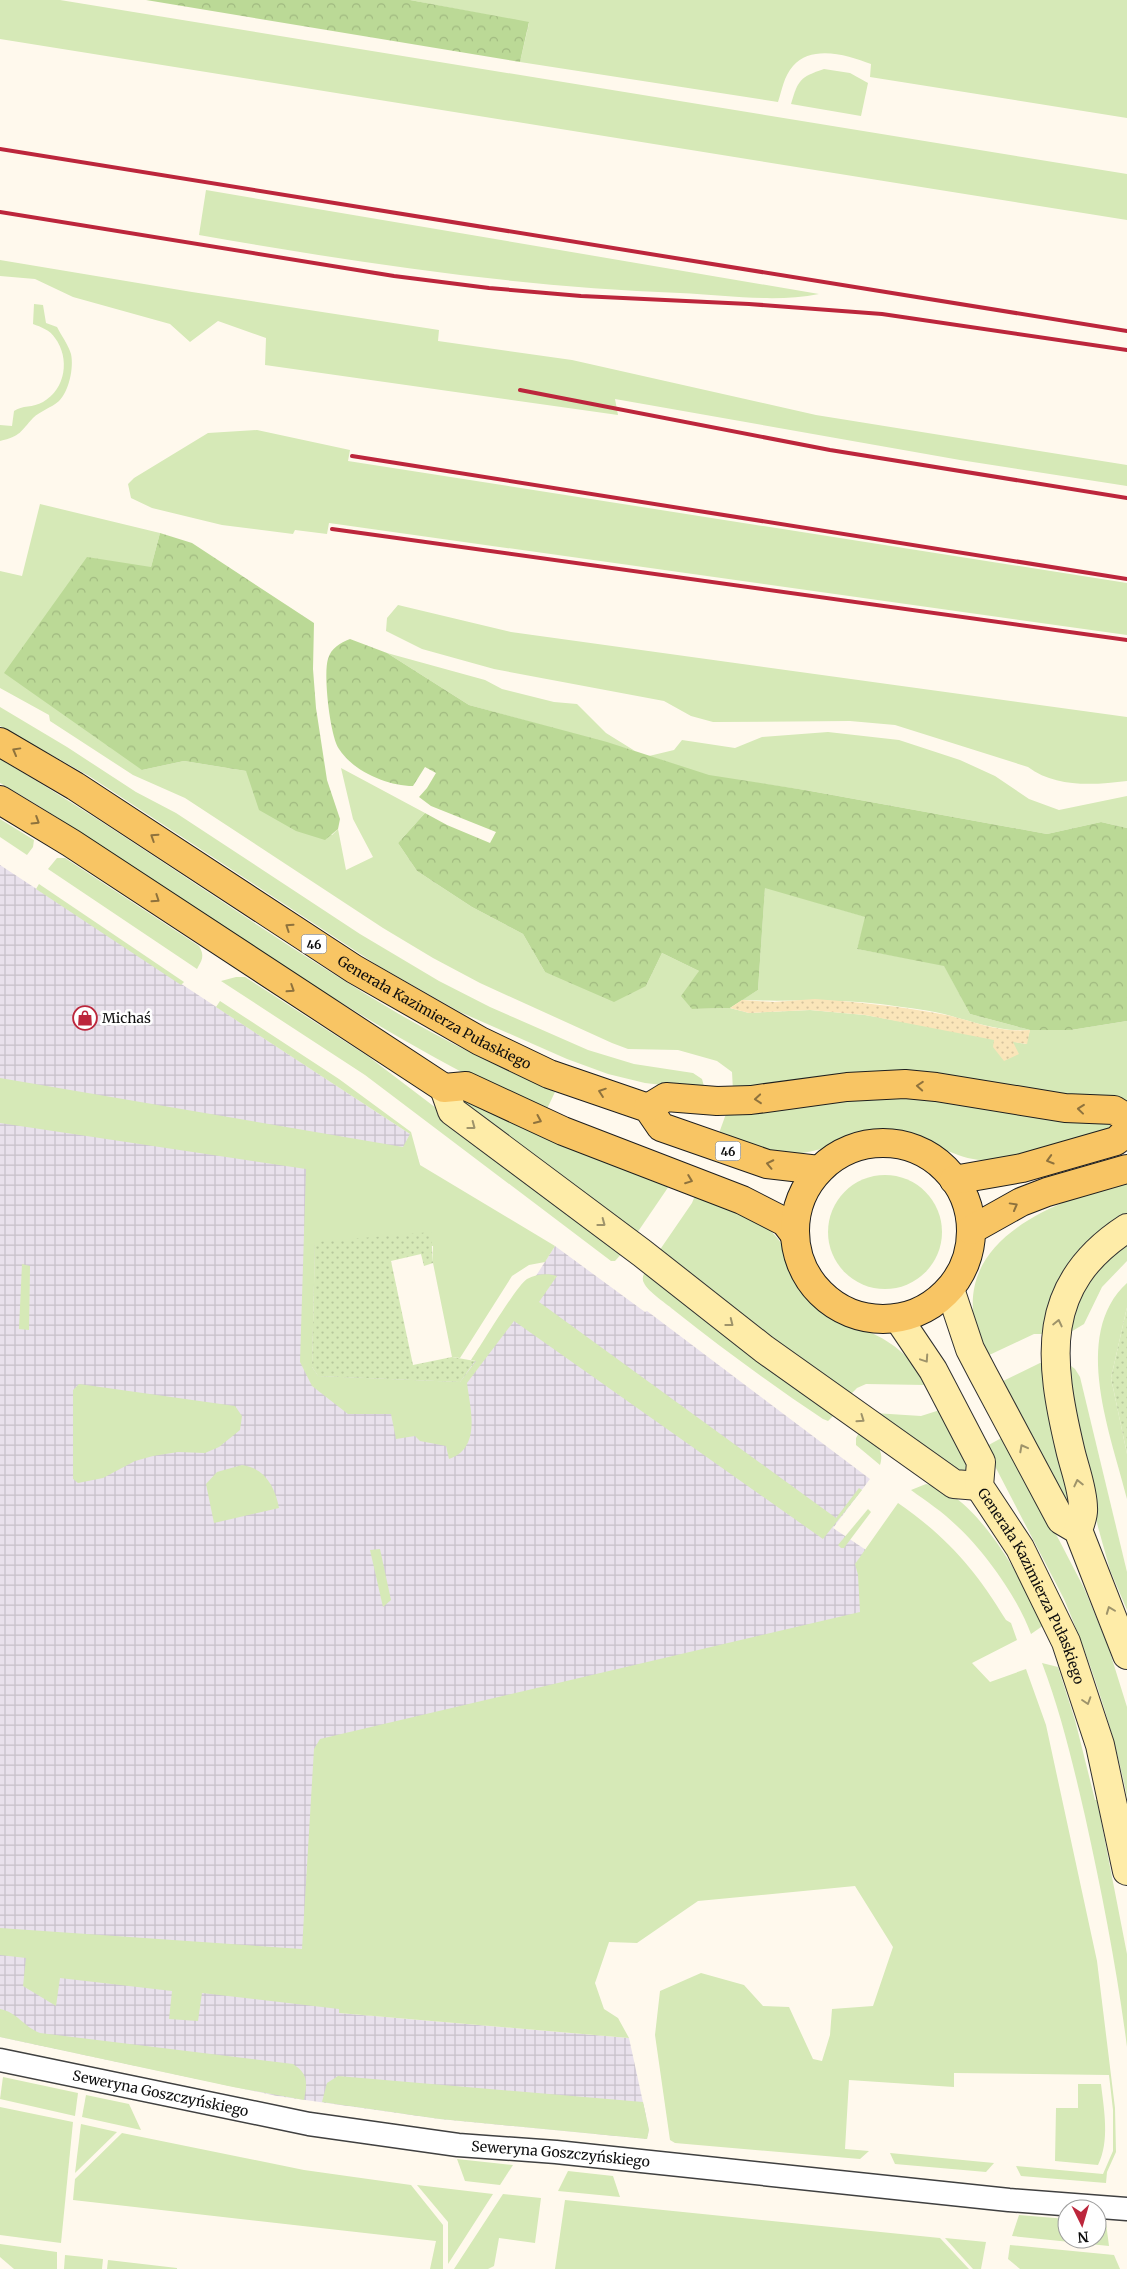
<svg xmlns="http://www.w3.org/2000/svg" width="1127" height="2269" font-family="Merriweather,serif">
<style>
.industrial{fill:url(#industrial-grid)}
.grass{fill:#d6e9b7}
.forest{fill:url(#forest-crowns)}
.sand{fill:url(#sand-dots)}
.garden{fill:url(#garden-dots)}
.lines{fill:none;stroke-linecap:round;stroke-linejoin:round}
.minor-casing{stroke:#404040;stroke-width:25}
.secondary-casing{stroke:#2f2f2f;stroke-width:30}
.primary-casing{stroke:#1e1e1e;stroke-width:30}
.minor{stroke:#fff;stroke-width:22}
.secondary{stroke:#feeca8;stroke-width:28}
.primary{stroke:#f8c564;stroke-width:28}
.rail{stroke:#bc263c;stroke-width:4}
.oneway{stroke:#8e723d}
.oneway2{stroke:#9e936a}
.labels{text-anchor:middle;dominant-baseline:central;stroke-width:5;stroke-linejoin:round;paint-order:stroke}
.shield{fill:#fff;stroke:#565656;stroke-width:1}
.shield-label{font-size:12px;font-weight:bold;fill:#0d0d0d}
.street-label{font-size:14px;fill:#0d0d0d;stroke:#fff}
.poi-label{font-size:14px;fill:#0d0d0d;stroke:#fff;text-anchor:start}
</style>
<defs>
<pattern id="industrial-grid" width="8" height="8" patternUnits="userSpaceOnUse" patternTransform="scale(1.25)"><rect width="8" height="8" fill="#e9e1ec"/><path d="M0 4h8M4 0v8" fill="none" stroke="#c7c0c9"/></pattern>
<pattern id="forest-crowns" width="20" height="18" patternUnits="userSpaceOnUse" patternTransform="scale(1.25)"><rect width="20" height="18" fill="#bbd996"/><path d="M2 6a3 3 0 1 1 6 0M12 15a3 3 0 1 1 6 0" fill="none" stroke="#a0b980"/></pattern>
<pattern id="sand-dots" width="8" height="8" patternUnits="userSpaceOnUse" patternTransform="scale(1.25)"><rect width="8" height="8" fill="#fae5b9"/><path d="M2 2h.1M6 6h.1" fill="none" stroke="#d5c39e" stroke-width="1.8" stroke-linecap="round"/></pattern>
<pattern id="garden-dots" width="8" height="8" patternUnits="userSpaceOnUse" patternTransform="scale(1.25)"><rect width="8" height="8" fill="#d6e9b7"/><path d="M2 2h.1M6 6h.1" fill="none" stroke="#b6c79c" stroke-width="1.8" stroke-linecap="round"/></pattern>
</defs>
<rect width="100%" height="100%" fill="#fff9ed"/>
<!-- industrial -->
<polygon class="industrial" points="0,865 410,1134 420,1165 315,1242 312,1367 318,1376 475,1361 520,1301 555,1246 645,1312 647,1311 870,1479 833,1528 908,1578 917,1610 342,1968 339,2013 629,2038 649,2130 647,2139 440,2119 277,2096 0,2037"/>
<!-- grass -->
<g class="grass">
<polygon points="0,0 60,0 1127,174 1127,220 0,39"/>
<path d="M410 0H1127V118L870 77 871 64C848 55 812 44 793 66 784 76 782 90 778 102L520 62 529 23Z"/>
<path d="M824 69 850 73 868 83 861 116 791 104C798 80 800 77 824 69Z"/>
<path d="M206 190 819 294C775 303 725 295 680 293 518 287 358 263 199 235Z"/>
<polygon points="0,260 192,292 439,330 438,341 572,360 816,415 1127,465 1127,486 960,460 615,399 618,415 265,365 266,338 218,321 190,342 170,324 73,297 35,279 0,276"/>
<path d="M34 304 43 305 46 323 57 327C61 335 68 344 71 354 74 368 69 391 59 401 51 408 40 411 33 418 20 432 21 436 0 441V425L12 426 14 411C22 405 33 408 43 402 66 389 70 358 55 338 50 330 41 327 33 324Z"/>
<polygon points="257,430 350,450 348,461 1127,583 1127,635 329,523 327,534 295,530 293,534 222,525 152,508 131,498 128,484 134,478 208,433"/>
<path d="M40 504 160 533 151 567 142 770 184 761 246 771 332 835 338 829 346 870 373 857 353 819 341 768 425 813 398 843 417 871 472 907 523 934 545 972 646 986 662 953 699 971 692 1009 730 1008 749 1013 810 1010 865 1015 1026 1044 1030 1030C999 1032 974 1022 944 1014 923 1009 901 1007 880 1004 834 998 788 1002 742 1000L758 990 765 887 866 917 857 949 944 965 970 1014 1030 1030H1071L1127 1021V1103L733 1091 732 1072 717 1061 678 1050 628 1049 612 1043 480 983 433 958 383 928 185 798 133 775 50 721 49 715 0 688V571L22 576Z"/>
<path d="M398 605 511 632 1127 717V781C1094 785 1056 788 1028 767L895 725 850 721 713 722 691 716 664 701 494 669 422 649 386 631 387 618Z"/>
<polygon points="387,653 485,680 502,689 554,702 577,704 606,733 635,751 469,705"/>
<polygon points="0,707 67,747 136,792 176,813 360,934 439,981 490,1007 588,1050 634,1064 693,1073 702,1079 705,1090 645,1083 608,1074 567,1059 460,1012 377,965 89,776 0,726"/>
<polygon points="828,732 899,740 960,760 995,776 1029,799 1059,810 1127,796 1127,828 1101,822 1047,834 805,790 709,776 649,756 674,750 682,740 735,748 762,737"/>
<path d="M0 759C136 839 263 934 399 1014 449 1043 502 1069 555 1092L545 1113C406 1050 286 968 159 885 106 850 55 814 0 783Z"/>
<polygon points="0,819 34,840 33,847 27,855 0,837"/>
<path d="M57 858H65L199 946C205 956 202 960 197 969L48 869Z"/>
<polygon points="39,884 184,982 181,985 36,889"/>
<polygon points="236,977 245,977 369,1057 624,1251 615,1261 611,1261 365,1075 221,981"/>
<path d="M220 1001 339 1079 411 1132 420 1165 555 1246 545 1262 529 1265 512 1276 460 1358 452 1357 433 1263V1246L315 1242 312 1367 318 1376 460 1382 476 1361 471 1360C480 1347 517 1285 527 1279 536 1274 547 1273 557 1276L539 1302 836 1518 859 1488 862 1490 823 1539 514 1321 467 1383C470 1408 482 1448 449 1459L446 1446 420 1441 415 1436 396 1439 391 1414H348L312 1386 300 1362 306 1169 0 1123V1078L403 1147 410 1134 216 1007Z"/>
<path d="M889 1093 1113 1123V1129C1072 1142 1017 1167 973 1159 945 1154 920 1133 891 1132 863 1132 843 1144 817 1150 782 1160 751 1147 718 1136L727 1111Z"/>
<polygon points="457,1096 669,1186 635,1236 457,1101"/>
<circle cx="885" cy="1232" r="57"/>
<path d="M1127 1179V1217L1046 1334H1034L985 1357C982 1345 976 1332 974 1320 960 1232 1063 1201 1127 1179Z"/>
<path d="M696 1193C729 1205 770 1218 786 1252 795 1272 801 1291 818 1307 833 1320 851 1325 869 1332 894 1342 915 1361 926 1385L866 1384 857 1388 848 1397 657 1254 692 1203Z"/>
<path d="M1127 1239V1261L1102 1287 1084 1324 1069 1333C1064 1298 1105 1262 1127 1239Z"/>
<polygon points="22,1264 30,1266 29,1330 19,1329"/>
<path d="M647 1269 837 1412 828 1421 823 1419C772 1385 723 1349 675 1311 668 1305 647 1291 644 1283 641 1278 644 1273 647 1269Z"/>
<path d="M1127 1283V1307L1111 1378 1127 1454V1499C1112 1437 1070 1335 1127 1283Z"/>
<polygon points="1040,1363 1044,1363 1073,1516 999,1383"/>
<polygon points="1067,1363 1075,1369 1080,1377 1127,1572 1127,1610 1110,1570 1098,1527 1065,1388"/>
<polygon points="79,1384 235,1406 242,1416 240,1430 219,1447 205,1453 178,1452 153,1456 135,1461 103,1478 78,1483 73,1479 73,1390"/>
<polygon points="943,1409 973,1466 966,1477 874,1413 921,1416"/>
<path d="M861 1429C871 1439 886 1448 880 1465L856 1445V1438Z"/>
<path d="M1005 1436 1084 1588 1108 1646 1127 1707V1797C1113 1728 1091 1663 1064 1599L985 1447Z"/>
<path d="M242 1465C265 1468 275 1487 279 1508L214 1523 206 1484 217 1472Z"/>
<path d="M926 1484C976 1492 1023 1582 1044 1625L1031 1634C1018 1598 985 1552 957 1526 943 1512 926 1501 911 1490Z"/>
<path d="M898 1503C948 1538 974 1568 1006 1620L1011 1623 1017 1640 972 1663 990 1682 1026 1669 1046 1725 1097 1961 1115 2108 1116 2152 1107 2172 1106 2183 1021 2176 1016 2166 1103 2174 1113 2151V2110L1109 2075 954 2073V2087L849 2080 845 2149 869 2151 860 2159 675 2143 670 2140 655 2035 660 1991 701 1973 744 1985 763 2006 789 2007 813 2059 822 2061 830 2035 832 2009 873 2006 893 1947 855 1886 698 1901 637 1943 609 1942 595 1983 604 2009 618 2018 629 2038 339 2013V2009L202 1993 198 2021 169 2019 172 1991 60 1978 56 2006 23 1986 26 1958 0 1955V1928L302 1949 314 1749 320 1739 860 1612 858 1575 855 1564Z"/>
<polygon points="868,1509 871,1512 844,1548 841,1548 838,1545"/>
<polygon points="380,1549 391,1600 383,1607 370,1550"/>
<path d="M1042 1663 1058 1667 1075 1720 1095 1800H1097L1127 1954V2047C1117 1969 1102 1893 1085 1816 1073 1764 1061 1713 1042 1663Z"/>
<path d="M0 2009C17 2012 24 2027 40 2033L293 2064C309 2074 307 2084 304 2100L233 2087 0 2037Z"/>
<polygon points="338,2076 643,2102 649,2130 647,2139 440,2119 322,2102 327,2083"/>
<polygon points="3,2077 78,2093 75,2116 0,2099"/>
<path d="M1078 2084H1101C1104 2110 1110 2141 1098 2165L1055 2161 1056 2108H1078Z"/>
<polygon points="86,2095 129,2104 141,2130 82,2117"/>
<polygon points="0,2107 73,2122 61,2243 0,2235"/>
<polygon points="81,2124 117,2132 75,2173"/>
<polygon points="122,2133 304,2170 411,2185 443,2225 443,2269 430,2269 436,2241 73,2200 75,2179"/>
<polygon points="890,2153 994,2163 986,2172 895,2164"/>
<polygon points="457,2159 513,2165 500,2185 465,2181"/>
<polygon points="568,2171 613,2176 620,2197 558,2191"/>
<polygon points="417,2185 493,2194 448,2264 448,2222"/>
<polygon points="503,2194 541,2198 535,2243 499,2238 494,2266 488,2269 454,2269"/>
<polygon points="565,2200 940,2238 969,2269 555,2269"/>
<polygon points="1019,2215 1067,2219 1067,2239 1097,2239 1097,2222 1106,2223 1109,2246 1012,2236"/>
<polygon points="945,2238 986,2242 981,2269 973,2269"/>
<polygon points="0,2244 57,2252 57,2269 14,2269 0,2257"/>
<polygon points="1010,2245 1114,2255 1120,2269 1020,2269 1008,2259"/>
<polygon points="65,2255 103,2259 102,2269 64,2269"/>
<polygon points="108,2260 177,2268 177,2269 107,2269"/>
</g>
<!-- forest -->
<g class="forest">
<polygon points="146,0 410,0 529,22 520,62"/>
<polygon points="160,533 192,543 314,623 313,669 316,708 327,780 340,819 338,829 325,840 296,831 259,810 246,771 184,761 142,770 4,673 87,557 151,567"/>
<path d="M350 639 387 653 469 705 607 742 709 775 805 790 1047 834 1101 822 1127 828V1021L1071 1030H1030L970 1014 944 966 857 949 865 917 765 888 758 990 730 1008 692 1009 681 996 699 971 662 953 646 986 614 1002 545 972 523 934 472 907 417 871 398 843 425 813 447 825 490 843 496 832 431 806 419 797 427 788 436 773 425 767 413 786C387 786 353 771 339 749 330 736 323 674 328 659 331 648 340 643 350 639Z"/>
</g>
<!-- sand -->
<path class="sand" d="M815 999C857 1002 899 1006 941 1014 973 1020 996 1033 1030 1030L1027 1044 1013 1042 1019 1054 1004 1061 993 1047 994 1040 865 1015 810 1010 749 1013 730 1008 742 1000 774 1002Z"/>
<!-- garden -->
<g class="garden">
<polygon points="431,1232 433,1263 424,1266 421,1254 391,1261 413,1365 452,1357 475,1361 460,1382 318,1376 312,1367 315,1242"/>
<polygon points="1127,1307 1127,1454 1111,1378"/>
</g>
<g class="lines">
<!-- minor casing -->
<g class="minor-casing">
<g id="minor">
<path id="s1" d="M0 2060 309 2124 458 2145 556 2152 1009 2200 1127 2209"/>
</g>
</g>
<!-- secondary casing -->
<g class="secondary-casing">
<g id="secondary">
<polyline points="444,1088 452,1111 642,1253 764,1349 954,1484 979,1486"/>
<polyline points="950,1289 970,1349 982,1372 1061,1520 1078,1530 1127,1655"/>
<path id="s2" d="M898 1318 933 1370 944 1391 981 1462 979 1486 1020 1548 1066 1642 1100 1745 1127 1871"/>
<path d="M1078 1530C1080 1524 1084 1515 1083 1508 1083 1489 1074 1467 1070 1449 1049 1360 1039 1285 1127 1228"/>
</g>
</g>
<!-- primary casing -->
<g class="primary-casing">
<g id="primary">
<path id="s3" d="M0 742 75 786 354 969 480 1041 549 1074 648 1108 661 1127 767 1164 819 1170"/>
<polyline points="0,800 71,843 444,1088 466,1086 563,1131 742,1200 785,1222 795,1235"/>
<polyline points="648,1108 666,1097 717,1101 751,1100 847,1087 905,1084 936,1087 1065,1108 1114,1110 1127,1118"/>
<circle cx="883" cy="1231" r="88"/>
<polyline points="954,1180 1022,1168 1116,1141 1127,1131"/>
<polyline points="971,1230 1021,1202 1047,1192 1127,1169"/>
</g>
</g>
<!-- minor -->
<use href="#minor" class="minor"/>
<!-- secondary -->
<use href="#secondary" class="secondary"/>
<!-- primary -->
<use href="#primary" class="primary"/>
<!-- rail -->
<g class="rail">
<polyline points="0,149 1127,331"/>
<polyline points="0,212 394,276 489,288 581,296 749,304 882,314 1127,350"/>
<polyline points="520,390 830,450 1127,498"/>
<polyline points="352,456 1127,579"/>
<polyline points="332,529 1127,640"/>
</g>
</g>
<!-- one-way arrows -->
<defs><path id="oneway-chevron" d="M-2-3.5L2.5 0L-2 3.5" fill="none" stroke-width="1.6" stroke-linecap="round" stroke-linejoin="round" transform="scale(1.25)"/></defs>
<g class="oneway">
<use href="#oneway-chevron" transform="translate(16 751) rotate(-151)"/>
<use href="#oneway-chevron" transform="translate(36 821) rotate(32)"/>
<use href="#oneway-chevron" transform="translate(154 837) rotate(-147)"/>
<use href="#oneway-chevron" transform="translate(156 899) rotate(34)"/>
<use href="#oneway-chevron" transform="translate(289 927) rotate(-146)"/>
<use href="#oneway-chevron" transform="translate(291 989) rotate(33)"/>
<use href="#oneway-chevron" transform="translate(920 1086) rotate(-176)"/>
<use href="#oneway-chevron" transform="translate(602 1092) rotate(-161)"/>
<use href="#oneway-chevron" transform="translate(758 1099) rotate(175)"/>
<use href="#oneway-chevron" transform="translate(1081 1109) rotate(-174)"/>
<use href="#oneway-chevron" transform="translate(538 1120) rotate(24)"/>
<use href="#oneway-chevron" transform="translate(1050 1160) rotate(164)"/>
<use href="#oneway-chevron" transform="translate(770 1164) rotate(-168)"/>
<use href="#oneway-chevron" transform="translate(689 1180) rotate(21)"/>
<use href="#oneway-chevron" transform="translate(1014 1206) rotate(-29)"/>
</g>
<g class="oneway2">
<use href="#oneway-chevron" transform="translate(472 1126) rotate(37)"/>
<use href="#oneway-chevron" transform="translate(602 1223) rotate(37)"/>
<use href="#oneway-chevron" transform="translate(730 1323) rotate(38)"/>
<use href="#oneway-chevron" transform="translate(1058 1323) rotate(-77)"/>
<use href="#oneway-chevron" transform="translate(925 1359) rotate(56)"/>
<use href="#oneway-chevron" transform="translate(861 1419) rotate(35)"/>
<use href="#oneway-chevron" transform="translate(1023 1448) rotate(-118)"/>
<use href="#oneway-chevron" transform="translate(1078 1483) rotate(-103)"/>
<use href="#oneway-chevron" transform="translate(1110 1610) rotate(-111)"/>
<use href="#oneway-chevron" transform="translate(1087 1701) rotate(72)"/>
</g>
<!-- icons -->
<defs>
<g id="shop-ring" transform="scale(1.25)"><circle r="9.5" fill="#fff" stroke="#bc263c" stroke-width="1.5"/><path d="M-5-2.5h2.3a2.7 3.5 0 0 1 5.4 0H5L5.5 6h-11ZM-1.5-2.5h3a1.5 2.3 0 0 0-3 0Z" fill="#bc263c"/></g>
</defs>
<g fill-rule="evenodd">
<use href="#shop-ring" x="85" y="1018"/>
</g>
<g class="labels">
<!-- shield labels -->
<g class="shield">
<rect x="301.5" y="934.5" width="25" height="19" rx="4"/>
<rect x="715.5" y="1141.5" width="25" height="19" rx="4"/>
</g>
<g class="shield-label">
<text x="314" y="944">46</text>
<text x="728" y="1151">46</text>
</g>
<!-- street labels -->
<g class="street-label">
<text stroke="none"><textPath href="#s3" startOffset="512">Generała Kazimierza Pułaskiego</textPath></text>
<text stroke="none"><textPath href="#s2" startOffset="304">Generała Kazimierza Pułaskiego</textPath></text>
<text stroke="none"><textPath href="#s1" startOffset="164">Seweryna Goszczyńskiego</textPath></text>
<text stroke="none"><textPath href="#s1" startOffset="569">Seweryna Goszczyńskiego</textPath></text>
</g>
<!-- poi labels -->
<g class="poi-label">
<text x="102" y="1018">Michaś</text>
</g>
</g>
<!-- north arrow -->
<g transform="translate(1082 2224) rotate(175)"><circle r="24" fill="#ffffff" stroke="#9e9e9e"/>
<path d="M0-4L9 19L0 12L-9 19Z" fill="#bc263c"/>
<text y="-8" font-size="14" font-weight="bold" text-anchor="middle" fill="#0d0d0d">N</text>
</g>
</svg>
